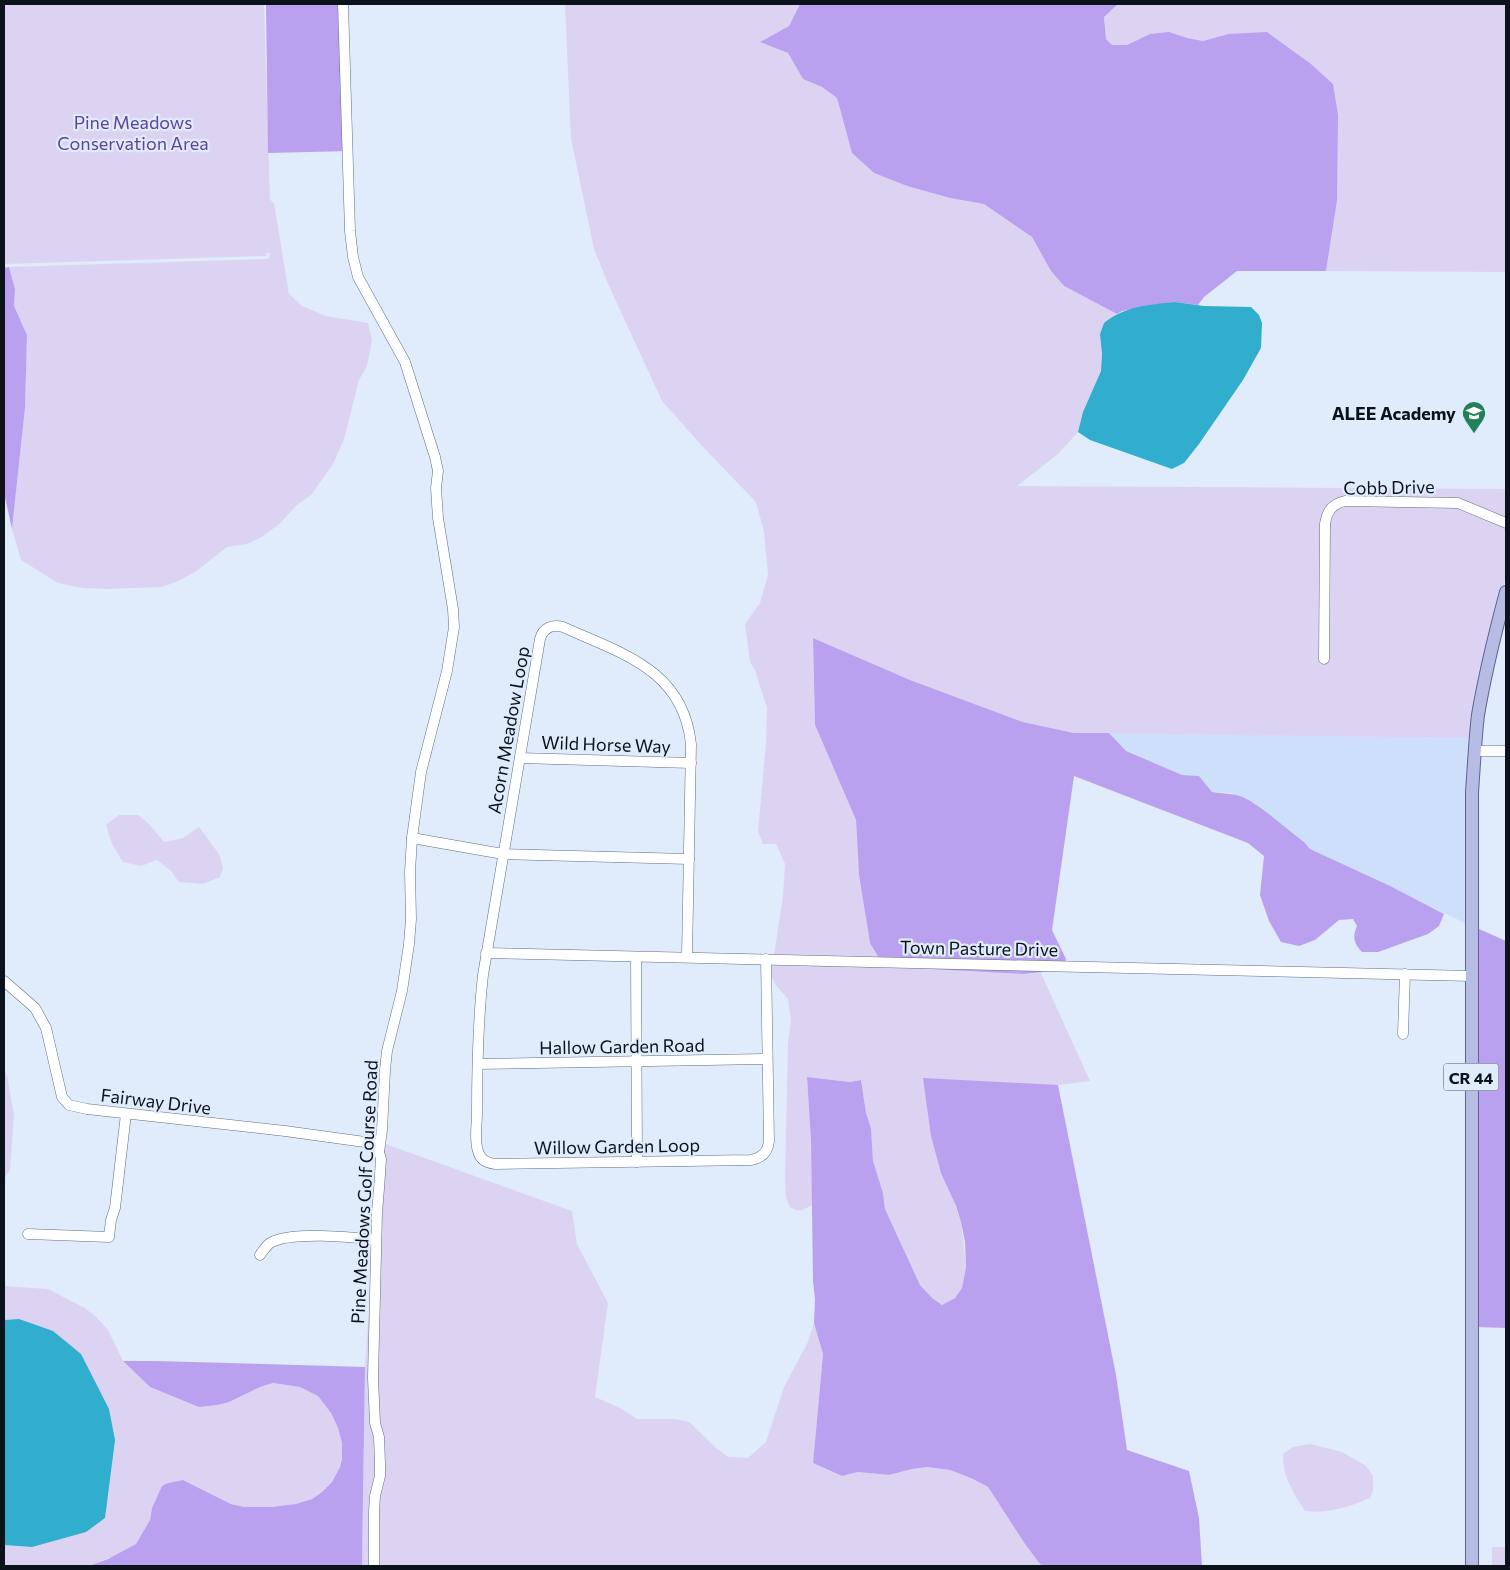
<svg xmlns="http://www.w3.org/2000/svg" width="1510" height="1570" font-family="Commissioner,sans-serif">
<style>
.built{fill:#cddffa}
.green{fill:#dcd3f3}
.forest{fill:#baa1f0}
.water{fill:#31adcd}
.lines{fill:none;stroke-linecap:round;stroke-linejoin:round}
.minor-casing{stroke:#5e6e86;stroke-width:11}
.major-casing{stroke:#5c6393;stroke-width:14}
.minor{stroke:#fff;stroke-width:10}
.major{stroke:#b7bce5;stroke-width:12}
.labels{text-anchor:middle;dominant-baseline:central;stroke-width:4.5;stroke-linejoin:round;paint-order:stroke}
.shield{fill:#e0ebfc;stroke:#4c535e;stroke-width:1}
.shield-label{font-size:16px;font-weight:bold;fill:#0c121b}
.park-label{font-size:18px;fill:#62409b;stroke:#e0ebfc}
.poi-label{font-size:18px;font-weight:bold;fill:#0c121b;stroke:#e0ebfc;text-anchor:end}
.street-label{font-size:18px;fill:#0c121b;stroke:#e0ebfc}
</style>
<rect width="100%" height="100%" fill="#e0ebfc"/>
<!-- built -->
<polygon class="built" points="1109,733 1471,738 1467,924 1310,849 1304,842 1258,807 1242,797 1230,793 1212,792 1199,776 1182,775 1126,751"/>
<!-- green -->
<g class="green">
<polygon points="4,4 264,4 270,200 274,203 289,294 302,306 326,316 368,323 372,340 367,366 359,380 344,439 333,464 311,495 297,505 279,524 262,537 247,544 227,547 195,572 176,582 162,587 107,589 83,588 58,583 21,560 12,529 25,408 27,335 14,306 15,289 9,267 266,259 269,258 270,253 266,253 266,256 4,264"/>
<path d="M565 4H800L789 26 761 42 788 53 803 79 822 87 837 98 852 153 874 173 907 186 950 198 984 204 1032 237 1051 271 1064 286 1117 314 1104 323 1100 334 1102 354 1101 371 1083 412 1078 432 1058 454 1017 486 1506 489V578L1502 591 1471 738 1074 733 1023 722 910 680 813 638 815 725 856 820 859 875 870 943 883 967 1023 974 1041 973 1090 1081 1058 1085 931 1136 961 1222 966 1267 962 1288 955 1298 942 1305 932 1298 920 1285 885 1209 883 1193 873 1161 871 1128 866 1113 861 1080 850 1082 807 1077 811 1141 812 1205C803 1210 799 1213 790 1207L786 1197 785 1178 788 1044 791 1020 788 999 775 984 771 975 783 896 785 864 776 844H763L758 831 766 743 767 708 755 670 750 662 745 624 760 603 768 575 764 532 756 502 703 447 662 401 609 286 594 249 571 139Z"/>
<polygon points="1118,4 1506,4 1506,272 1326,271 1337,201 1267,33 1228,34 1203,41 1150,34 1127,45 1112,45 1106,39 1104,17"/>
<polygon points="119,815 138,815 149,824 164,842 183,838 199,827 219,854 223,868 220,877 203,884 179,882 171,871 157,860 141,866 123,862 112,844 106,825"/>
<polygon points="4,1070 7,1076 14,1115 10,1170 4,1179"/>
<polygon points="380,1142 572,1211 577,1244 608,1303 595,1397 622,1409 637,1419 675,1419 689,1422 715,1447 728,1457 748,1458 766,1442 784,1387 807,1344 814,1323 823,1354 813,1463 842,1476 858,1472 889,1475 912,1469 927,1467 950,1470 973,1479 988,1487 1025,1544 1040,1564 1044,1566 362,1566 365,1367"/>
<polygon points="4,1286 48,1289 85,1308 96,1317 108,1330 123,1361 150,1387 183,1400 229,1402 260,1387 273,1383 300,1387 310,1391 318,1396 331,1413 338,1428 342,1442 342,1459 340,1467 332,1482 322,1492 312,1499 296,1504 271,1507 244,1507 231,1504 183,1480 168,1483 162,1487 152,1508 150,1520 136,1545 121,1553 89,1566 4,1566 4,1545 32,1547 19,1319 4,1320"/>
<path d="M1310 1444 1342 1452 1366 1466 1373 1476V1491L1370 1498C1349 1507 1328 1514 1305 1511 1293 1491 1283 1479 1283 1454L1293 1447Z"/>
<rect x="1492" y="1547" width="14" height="19"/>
</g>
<!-- forest -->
<g class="forest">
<polygon points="266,4 347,4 350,151 268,153"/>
<polygon points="800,4 1118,4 1104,17 1106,39 1112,45 1127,45 1150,34 1169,32 1187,38 1203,41 1228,34 1267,32 1311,64 1333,84 1338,115 1337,201 1326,271 1237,271 1204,297 1198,305 1175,302 1122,311 1117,314 1064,286 1051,271 1032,237 984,204 950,198 907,186 874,173 852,153 837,98 822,87 803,79 788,53 760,42 789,26"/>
<polygon points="9,267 15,289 14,306 27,335 25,408 12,529 4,493 4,268"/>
<path d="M813 638 910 680 1023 722 1074 733H1109L1126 751 1182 775 1199 776 1212 792C1222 794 1231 793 1240 796 1257 802 1288 830 1304 842L1310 849 1390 886 1444 914 1439 926 1428 934 1378 952H1362C1354 943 1352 938 1357 926L1353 919 1339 920 1315 940 1299 946 1281 942 1269 921 1260 895 1264 856 1248 843 1074 776 1052 930 1066 959 1063 967 1043 972 1023 974 893 967H884L870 943 859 875 856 820 815 725Z"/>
<polygon points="1477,928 1506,941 1506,1328 1476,1327"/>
<polygon points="807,1077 850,1082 861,1080 866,1113 871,1128 873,1161 883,1193 885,1209 920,1285 932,1298 942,1305 955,1298 962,1288 966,1267 965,1242 961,1222 956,1206 941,1173 931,1136 923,1078 1058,1085 1116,1375 1127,1450 1189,1471 1199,1518 1202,1566 1044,1566 1040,1564 1025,1544 988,1487 973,1479 950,1470 927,1467 912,1469 889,1475 858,1472 842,1476 813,1463 823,1354 814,1323 815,1299 813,1281 811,1141"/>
<polygon points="123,1361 156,1361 365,1367 362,1566 89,1566 108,1559 136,1544 150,1520 152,1508 162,1486 168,1483 183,1480 231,1504 244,1507 271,1507 296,1504 312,1499 322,1492 332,1482 340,1467 342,1459 342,1443 338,1428 331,1413 318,1396 300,1387 273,1383 260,1387 229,1402 217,1405 199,1407 150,1387"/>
</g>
<!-- water -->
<g class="water">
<path d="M1175 302 1204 306 1251 307 1259 315 1262 323 1261 348 1243 380 1199 444 1184 463 1172 469 1090 440 1078 432 1083 412 1101 371 1102 354 1100 334 1104 323C1125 306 1148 305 1175 302Z"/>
<polygon points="19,1319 53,1331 81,1354 109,1409 115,1440 105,1518 86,1532 32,1547 4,1545 4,1320"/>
</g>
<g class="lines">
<!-- minor casing -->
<g class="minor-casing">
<g id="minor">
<polyline points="343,4 350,231 353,257 358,277 405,362 435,457 438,471 436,488 438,518 453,609 454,627 447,671 421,772 412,838 410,872 411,919 409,944 402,991 387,1051 385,1070 382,1130 379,1152 381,1159 379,1189 377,1212 373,1378 375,1423 379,1437 380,1463 380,1476 375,1496 374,1512 374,1566"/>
<path d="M1324 659 1325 524C1327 511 1332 504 1345 501L1458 503 1506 523"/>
<polyline points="1475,751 1506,751"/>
<polyline points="520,758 691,763"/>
<polyline points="412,838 503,854 689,859"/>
<polyline points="486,953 1471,976"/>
<polyline points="636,957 637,1162"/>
<path d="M687 957 691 744C683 669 622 654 563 627 552 624 543 628 540 639L483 975C478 1021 477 1067 477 1113 477 1125 474 1140 478 1151 480 1160 487 1163 495 1164L751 1160C762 1158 768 1152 769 1141L766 959"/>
<polyline points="4,981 35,1008 46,1028 62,1097 69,1105 87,1109 285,1131 372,1143 375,1145 379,1152"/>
<polyline points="1403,1034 1405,974"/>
<polyline points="478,1064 767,1059"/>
<polyline points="28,1234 109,1237 111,1220 115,1208 126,1114"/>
<path d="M260 1255C263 1251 266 1246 270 1243 291 1231 352 1237 376 1240"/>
</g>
</g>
<!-- major casing -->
<g class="major-casing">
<path id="major" d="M1472 1566V792C1474 766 1475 740 1478 715 1485 674 1495 633 1506 592"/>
</g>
<!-- minor -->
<use href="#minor" class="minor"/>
<!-- major -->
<use href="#major" class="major"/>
</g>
<!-- icons -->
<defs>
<g id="school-pin" transform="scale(1.25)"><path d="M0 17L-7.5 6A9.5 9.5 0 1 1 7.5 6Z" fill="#238158" stroke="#e0ebfc"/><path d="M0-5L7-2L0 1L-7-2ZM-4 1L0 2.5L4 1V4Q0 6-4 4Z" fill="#fff"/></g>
</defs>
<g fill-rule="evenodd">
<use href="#school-pin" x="1474" y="413"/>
</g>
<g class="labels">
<!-- shield labels -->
<rect class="shield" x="1443.5" y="1063.5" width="55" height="27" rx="4"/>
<g class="shield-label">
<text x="1471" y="1077">CR 44</text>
</g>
<!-- park labels -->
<g class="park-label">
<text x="133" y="122">Pine Meadows<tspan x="133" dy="21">Conservation Area</tspan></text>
</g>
<!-- poi labels -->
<g class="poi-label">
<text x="1456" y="413">ALEE Academy</text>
</g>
<!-- street labels -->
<g class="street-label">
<text transform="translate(1389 487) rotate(-1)">Cobb Drive</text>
<text transform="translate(508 730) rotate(-80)">Acorn Meadow Loop</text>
<text transform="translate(606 744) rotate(2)">Wild Horse Way</text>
<text transform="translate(979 948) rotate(1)">Town Pasture Drive</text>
<text transform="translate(622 1046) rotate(-1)">Hallow Garden Road</text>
<text transform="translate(156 1101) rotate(7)">Fairway Drive</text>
<text transform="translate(617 1146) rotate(-1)">Willow Garden Loop</text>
<text transform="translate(364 1192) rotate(-87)">Pine Meadows Golf Course Road</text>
</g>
</g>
<!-- border -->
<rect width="1510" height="1570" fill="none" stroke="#0c121b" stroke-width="10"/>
</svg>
